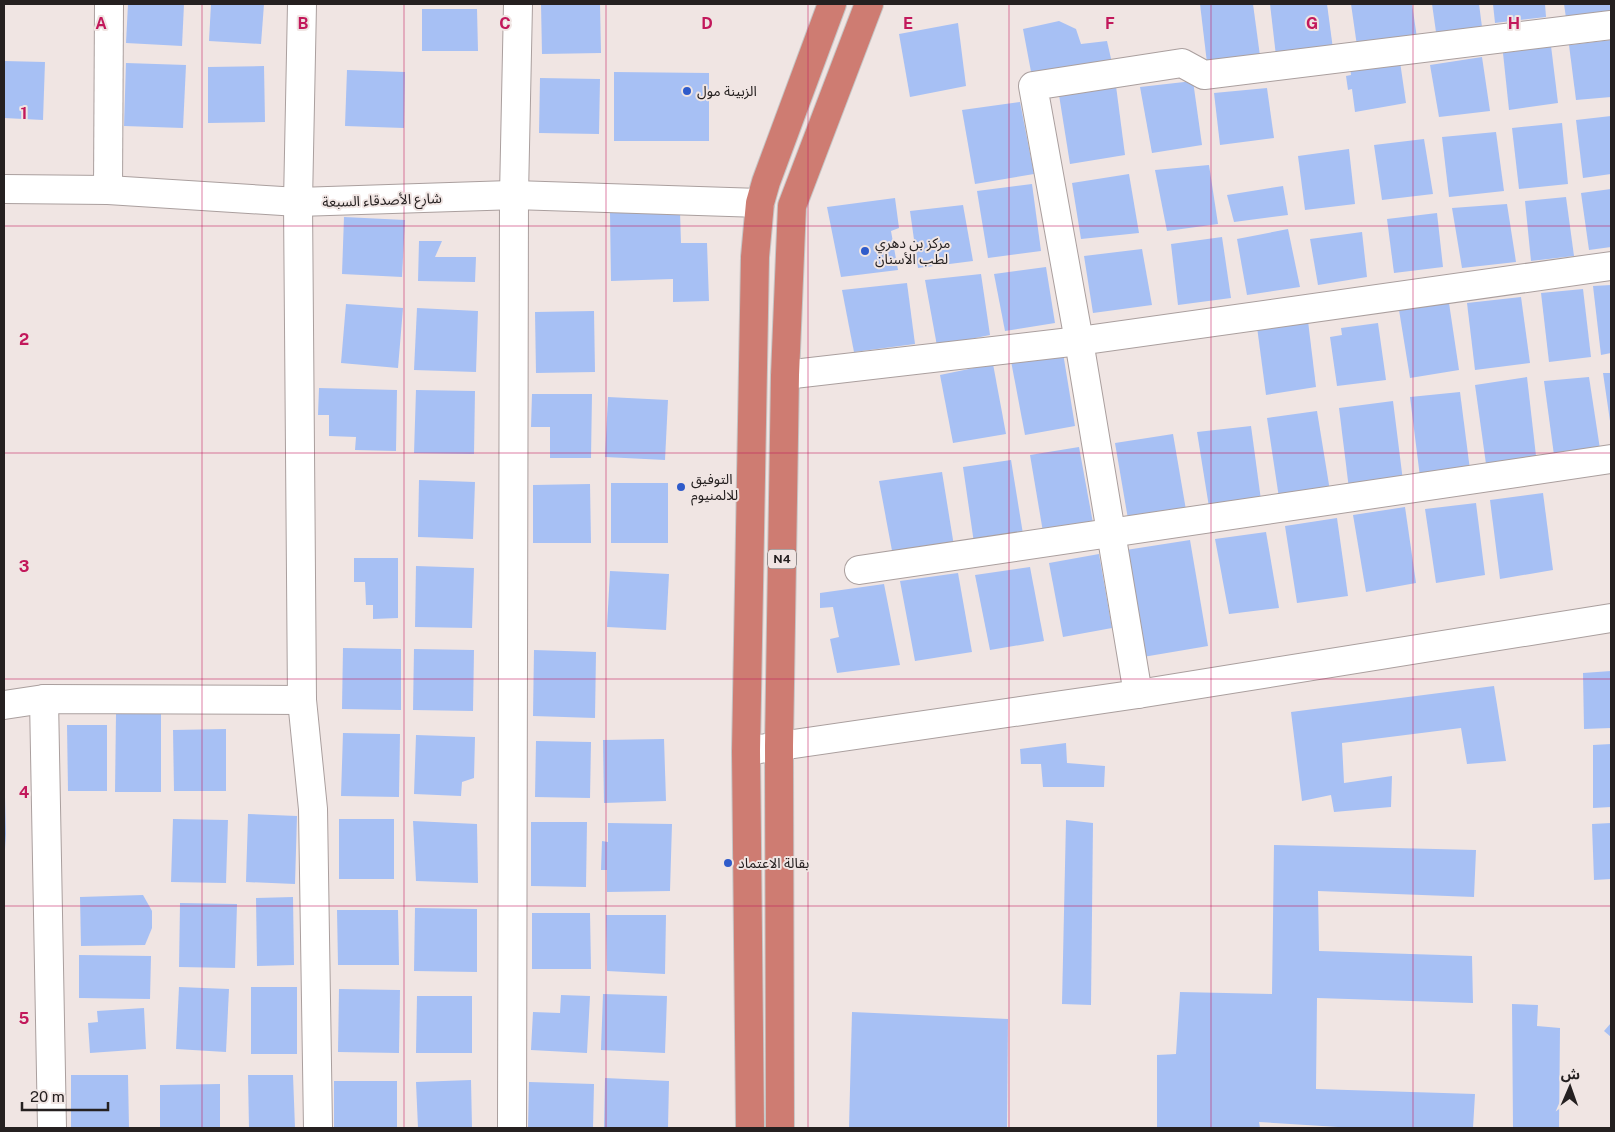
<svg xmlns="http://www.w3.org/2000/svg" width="1615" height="1132" font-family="'Public Sans','Noto Sans Arabic',sans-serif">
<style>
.building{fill:#a7c0f4}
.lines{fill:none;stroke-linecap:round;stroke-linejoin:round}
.street-casing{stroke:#aa9f9e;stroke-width:30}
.secondary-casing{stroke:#aa9f9e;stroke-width:30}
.highway-casing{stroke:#c6c5c5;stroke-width:30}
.street{stroke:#fff;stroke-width:28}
.secondary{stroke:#fff;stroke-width:28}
.highway{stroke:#ce7c72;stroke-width:28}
.grid{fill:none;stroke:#c2185b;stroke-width:1;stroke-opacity:0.55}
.poi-dot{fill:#2f5bca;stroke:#f0e5e3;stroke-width:2}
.labels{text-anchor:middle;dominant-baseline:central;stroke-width:4;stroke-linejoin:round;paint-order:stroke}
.shield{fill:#f0e5e3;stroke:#625b5a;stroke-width:1}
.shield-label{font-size:12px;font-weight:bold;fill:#252020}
.poi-label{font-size:14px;fill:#252020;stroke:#f0e5e3;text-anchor:start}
.street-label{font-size:14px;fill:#252020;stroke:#f0e5e3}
.grid-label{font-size:16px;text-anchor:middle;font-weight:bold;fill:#c2185b;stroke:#f0e5e3;stroke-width:4;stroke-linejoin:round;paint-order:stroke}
</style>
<rect width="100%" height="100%" fill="#f0e5e3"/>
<!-- building -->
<g class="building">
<polygon points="128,4 184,4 182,46 126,43"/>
<polygon points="211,4 264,4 261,44 209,41"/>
<polygon points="541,4 600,4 601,53 542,54"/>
<polygon points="1200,4 1253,4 1260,56 1207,63"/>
<polygon points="1270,4 1327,4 1333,49 1276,56"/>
<polygon points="1351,4 1412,4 1417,38 1357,46"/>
<polygon points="1432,4 1479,4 1482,27 1436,32"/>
<polygon points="1493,4 1545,4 1546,17 1495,23"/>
<polygon points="1564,4 1611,4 1611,13 1566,18"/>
<polygon points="422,9 477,9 478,51 422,51"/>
<polygon points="1059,21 1076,29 1081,44 1107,41 1112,63 1032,77 1023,29"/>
<polygon points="958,23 966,86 910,97 899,34"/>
<polygon points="1611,40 1611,97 1576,100 1569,45"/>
<polygon points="1551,46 1558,103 1509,110 1503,53"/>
<polygon points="1398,48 1406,103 1355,112 1352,89 1348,90 1346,76 1351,75 1349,53"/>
<polygon points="1482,57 1490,111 1439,117 1430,65"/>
<polygon points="4,61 45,62 43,120 4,118"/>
<polygon points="126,63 186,65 183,128 124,126"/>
<polygon points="264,66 265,122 208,123 208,67"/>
<polygon points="347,70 405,72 404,128 345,126"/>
<polygon points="614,72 709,73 709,141 614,141"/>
<polygon points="540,78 600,79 599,134 539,133"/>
<polygon points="1193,81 1202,145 1152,153 1140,87"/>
<polygon points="1116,86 1125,155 1070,164 1059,95"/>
<polygon points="1267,88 1274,138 1220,145 1214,93"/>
<polygon points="1020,102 1034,174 975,184 962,110"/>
<polygon points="1611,116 1611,174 1583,178 1576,120"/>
<polygon points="1562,123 1568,184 1519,189 1512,128"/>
<polygon points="1496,132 1504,191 1449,197 1442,137"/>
<polygon points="1424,139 1433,194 1382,200 1374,145"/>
<polygon points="1349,149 1355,204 1305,210 1298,156"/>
<polygon points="1209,165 1218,224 1167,231 1155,170"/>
<polygon points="1129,174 1139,233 1081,239 1072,183"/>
<polygon points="1032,184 1041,251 988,258 977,191"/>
<polygon points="1283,186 1288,215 1234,222 1227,195"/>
<polygon points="1611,189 1611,247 1589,250 1581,193"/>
<polygon points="1566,197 1574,256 1531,261 1525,201"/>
<polygon points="895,198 899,228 891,231 898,270 841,277 827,207"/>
<polygon points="1507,204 1516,262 1462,268 1452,208"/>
<polygon points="963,205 973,261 918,268 910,211"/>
<polygon points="680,212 681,243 707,243 709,301 673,302 673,279 611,281 610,213"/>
<polygon points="1437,213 1443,267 1394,273 1387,219"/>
<polygon points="344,217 405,220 402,277 342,274"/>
<polygon points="1288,229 1300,287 1247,295 1237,239"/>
<polygon points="1362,232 1367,277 1318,285 1310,239"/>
<polygon points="1222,237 1231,298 1178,305 1171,244"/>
<polygon points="419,241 442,241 435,257 476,257 475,282 418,281"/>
<polygon points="1142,249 1152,305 1093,313 1084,256"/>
<polygon points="1046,267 1055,323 1005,331 994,274"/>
<polygon points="981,274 990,335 937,346 925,280"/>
<polygon points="907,283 915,344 854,352 842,290"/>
<polygon points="1611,285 1611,353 1601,355 1593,286"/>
<polygon points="1583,289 1591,357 1549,362 1541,293"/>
<polygon points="1521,297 1530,363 1475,370 1467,303"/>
<polygon points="1449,303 1459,370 1410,378 1399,310"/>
<polygon points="346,304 403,308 398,368 341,363"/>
<polygon points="417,308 478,311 476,372 414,370"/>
<polygon points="594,311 595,372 536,373 535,312"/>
<polygon points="1308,321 1316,387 1266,395 1257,327"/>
<polygon points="1378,323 1386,380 1337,386 1330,337 1342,335 1341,328"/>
<polygon points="1063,353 1075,426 1025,435 1011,361"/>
<polygon points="993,364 1006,434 953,443 940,375"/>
<polygon points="1603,373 1611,373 1611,421 1610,421"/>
<polygon points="1527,377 1536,456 1486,464 1475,385"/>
<polygon points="1589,377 1600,449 1554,455 1544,381"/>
<polygon points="319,388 397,390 396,451 355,450 356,437 329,436 329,415 318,415"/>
<polygon points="416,390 475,391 474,454 414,453"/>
<polygon points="1460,392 1470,470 1420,477 1410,397"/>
<polygon points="532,394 592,394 591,458 550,458 550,427 531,427"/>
<polygon points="608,397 668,400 665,460 605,457"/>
<polygon points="1393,401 1403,481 1349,489 1339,408"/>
<polygon points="1317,411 1330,491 1279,498 1267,418"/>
<polygon points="1251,426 1261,500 1209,507 1197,432"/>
<polygon points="1173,434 1186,510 1128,519 1115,443"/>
<polygon points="1079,447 1093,523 1043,532 1030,455"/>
<polygon points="1011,460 1023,534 974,543 963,467"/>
<polygon points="942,472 954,546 893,556 879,481"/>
<polygon points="419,480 475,482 473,539 418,537"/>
<rect x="611" y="483" width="57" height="60"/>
<polygon points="590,484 591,543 533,543 533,485"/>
<polygon points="1543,493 1553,570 1500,579 1490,500"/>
<polygon points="1476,503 1485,575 1436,583 1425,509"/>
<polygon points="1405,507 1416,583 1366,592 1353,515"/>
<polygon points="1337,518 1348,596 1297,603 1285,526"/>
<polygon points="1266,532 1279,608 1229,614 1215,539"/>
<polygon points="1190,540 1208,646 1143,657 1126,550"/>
<polygon points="1099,554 1112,628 1063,637 1049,563"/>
<polygon points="354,558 398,558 398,618 373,619 373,605 366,605 365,582 354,582"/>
<polygon points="416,566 474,568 472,628 415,627"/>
<polygon points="1030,567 1044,641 990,650 975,575"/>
<polygon points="610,571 669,574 666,630 607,627"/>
<polygon points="958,573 972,652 915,661 900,581"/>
<polygon points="884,584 900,665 837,673 830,639 839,637 833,607 820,608 820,593"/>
<polygon points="343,648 401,649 401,710 342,709"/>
<polygon points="414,649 474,650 473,711 413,710"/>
<polygon points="534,650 596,652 595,718 533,716"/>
<polygon points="1611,671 1611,728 1584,729 1583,673"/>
<polygon points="1494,686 1506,761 1467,764 1461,728 1342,743 1344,783 1392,776 1391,807 1334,812 1331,795 1302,801 1291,712"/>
<polygon points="116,714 161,714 161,792 115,792"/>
<polygon points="67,725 107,725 107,791 68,791"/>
<polygon points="226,729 226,791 174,791 173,730"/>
<polygon points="343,733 400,734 399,797 341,796"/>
<polygon points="416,735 475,737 474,778 462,782 461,796 414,794"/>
<polygon points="664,739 666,801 604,803 603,740"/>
<polygon points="536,741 591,742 590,798 535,797"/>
<polygon points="1066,743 1067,763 1105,766 1104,787 1043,787 1041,764 1021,764 1020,749"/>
<polygon points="1611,744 1611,807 1593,808 1593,745"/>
<polygon points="4,797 5,797 6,834 5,849 4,849"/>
<polygon points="248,814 297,816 295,884 246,882"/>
<polygon points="173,819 228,820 226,883 171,882"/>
<rect x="339" y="819" width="55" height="60"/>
<polygon points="1066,820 1093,823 1091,1005 1062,1004"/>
<polygon points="413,821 477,824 478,883 416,881"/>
<polygon points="531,822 587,822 586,887 531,886"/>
<polygon points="608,823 672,824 670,891 607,892 607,870 601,870 602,841 608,842"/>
<polygon points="1611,823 1611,879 1594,880 1592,824"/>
<polygon points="1274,845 1476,850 1474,897 1318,891 1319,951 1472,956 1473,1003 1317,998 1316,1089 1475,1094 1473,1128 1354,1128 1259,1122 1260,1128 1157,1128 1157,1055 1176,1054 1180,992 1272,994"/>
<polygon points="143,895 152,911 152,928 145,945 81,946 80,897"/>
<polygon points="293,897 294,965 257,966 256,898"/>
<polygon points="180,903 237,904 235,968 179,967"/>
<polygon points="415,908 477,909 477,972 414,971"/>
<polygon points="337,910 398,910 399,965 338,965"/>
<polygon points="532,913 590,913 591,969 532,969"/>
<polygon points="606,915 666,915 665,974 607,971"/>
<polygon points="79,955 151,956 150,999 79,998"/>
<polygon points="179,987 229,989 226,1052 176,1049"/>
<rect x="251" y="987" width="46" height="67"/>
<polygon points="339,989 400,990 399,1053 338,1052"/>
<polygon points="603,994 667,996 665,1053 601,1050"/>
<polygon points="561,995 590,996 587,1053 531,1050 533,1012 560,1013"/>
<polygon points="417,996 472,996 472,1053 416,1053"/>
<polygon points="1512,1004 1538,1005 1537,1026 1560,1028 1559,1128 1513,1128"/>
<polygon points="144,1008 146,1049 90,1053 88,1023 98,1022 97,1011"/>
<polygon points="852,1012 1008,1019 1007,1128 849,1128"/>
<polygon points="1611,1023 1611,1037 1604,1031"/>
<polygon points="71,1075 128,1075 129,1128 71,1128"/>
<polygon points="248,1075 293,1075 295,1128 249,1128"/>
<polygon points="605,1078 669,1081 668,1128 604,1128"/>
<polygon points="471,1080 472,1128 418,1128 416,1082"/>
<rect x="334" y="1081" width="63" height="47"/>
<polygon points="529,1082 594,1084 593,1128 528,1128"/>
<polygon points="220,1084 220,1128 160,1128 160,1085"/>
</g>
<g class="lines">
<!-- street casing -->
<g class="street-casing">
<g id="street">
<polyline points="302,4 298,202 302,700 313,809 318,1128"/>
<polyline points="108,190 109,4"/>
<polyline points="785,375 1079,341 1611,266"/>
<polyline points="859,570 1611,459"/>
<polyline points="1138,694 1079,341 1033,86 1182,63 1204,75 1611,25"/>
<polyline points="44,699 52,1128"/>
<polyline points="4,705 44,699 302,700"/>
<polyline points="746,751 1138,694 1611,618"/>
<polyline points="512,1128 514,195 518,4"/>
</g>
</g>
<!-- secondary casing -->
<g class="secondary-casing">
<polyline id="secondary" points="4,189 108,190 298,202 514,195 760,203"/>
</g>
<!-- highway casing -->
<g class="highway-casing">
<g id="highway">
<polyline points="750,1128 746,751 755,257 760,203 766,182 832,4"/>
<polyline points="780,1128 779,746 785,375 792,206 869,4"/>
</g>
</g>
<!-- street -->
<use href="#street" class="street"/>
<!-- secondary -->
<use href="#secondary" class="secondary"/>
<!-- highway -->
<use href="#highway" class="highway"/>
</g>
<!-- grid -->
<path class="grid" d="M202 4V1128M404 4V1128M606 4V1128M808 4V1128M1009 4V1128M1211 4V1128M1413 4V1128M4 226H1611M4 453H1611M4 679H1611M4 906H1611"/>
<!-- markers -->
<g class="poi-dot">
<circle cx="687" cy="91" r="5"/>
<circle cx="865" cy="251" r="5"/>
<circle cx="681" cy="487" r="5"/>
<circle cx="728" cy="863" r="5"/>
</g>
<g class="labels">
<!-- shield labels -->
<rect class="shield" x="768" y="549.5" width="28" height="19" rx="4"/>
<g class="shield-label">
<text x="782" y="559">N4</text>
</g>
<!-- poi labels -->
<g class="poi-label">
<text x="697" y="91">الزبينة مول</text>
<text x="875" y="243">مركز بن دهري<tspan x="875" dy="16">لطب الأسنان</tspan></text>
<text x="691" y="479">التوفيق<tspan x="691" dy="16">للالمنيوم</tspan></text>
<text x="738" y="863">بقالة الاعتماد</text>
</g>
<!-- street labels -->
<g class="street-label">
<text transform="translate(382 200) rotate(-2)">شارع الأصدقاء السبعة</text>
</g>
</g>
<g class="grid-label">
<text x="101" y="29">A</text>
<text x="303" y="29">B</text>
<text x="505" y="29">C</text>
<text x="707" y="29">D</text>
<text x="908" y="29">E</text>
<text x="1110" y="29">F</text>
<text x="1312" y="29">G</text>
<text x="1514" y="29">H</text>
<text x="24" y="119">1</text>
<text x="24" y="345">2</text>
<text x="24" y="572">3</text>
<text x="24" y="798">4</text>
<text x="24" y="1024">5</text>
</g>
<!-- border -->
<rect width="1615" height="1132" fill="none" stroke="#252020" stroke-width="10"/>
<!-- north arrow -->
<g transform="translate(1570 1087) rotate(2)" stroke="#f0e5e3" stroke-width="4" paint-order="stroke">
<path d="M0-4L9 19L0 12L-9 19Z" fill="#252020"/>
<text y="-8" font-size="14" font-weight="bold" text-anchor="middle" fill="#252020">ش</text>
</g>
<!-- scale -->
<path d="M22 1102v8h86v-8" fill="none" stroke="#252020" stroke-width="2.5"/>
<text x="30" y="1102" font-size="15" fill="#252020" stroke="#f0e5e3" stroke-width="4" paint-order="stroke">20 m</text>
</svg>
